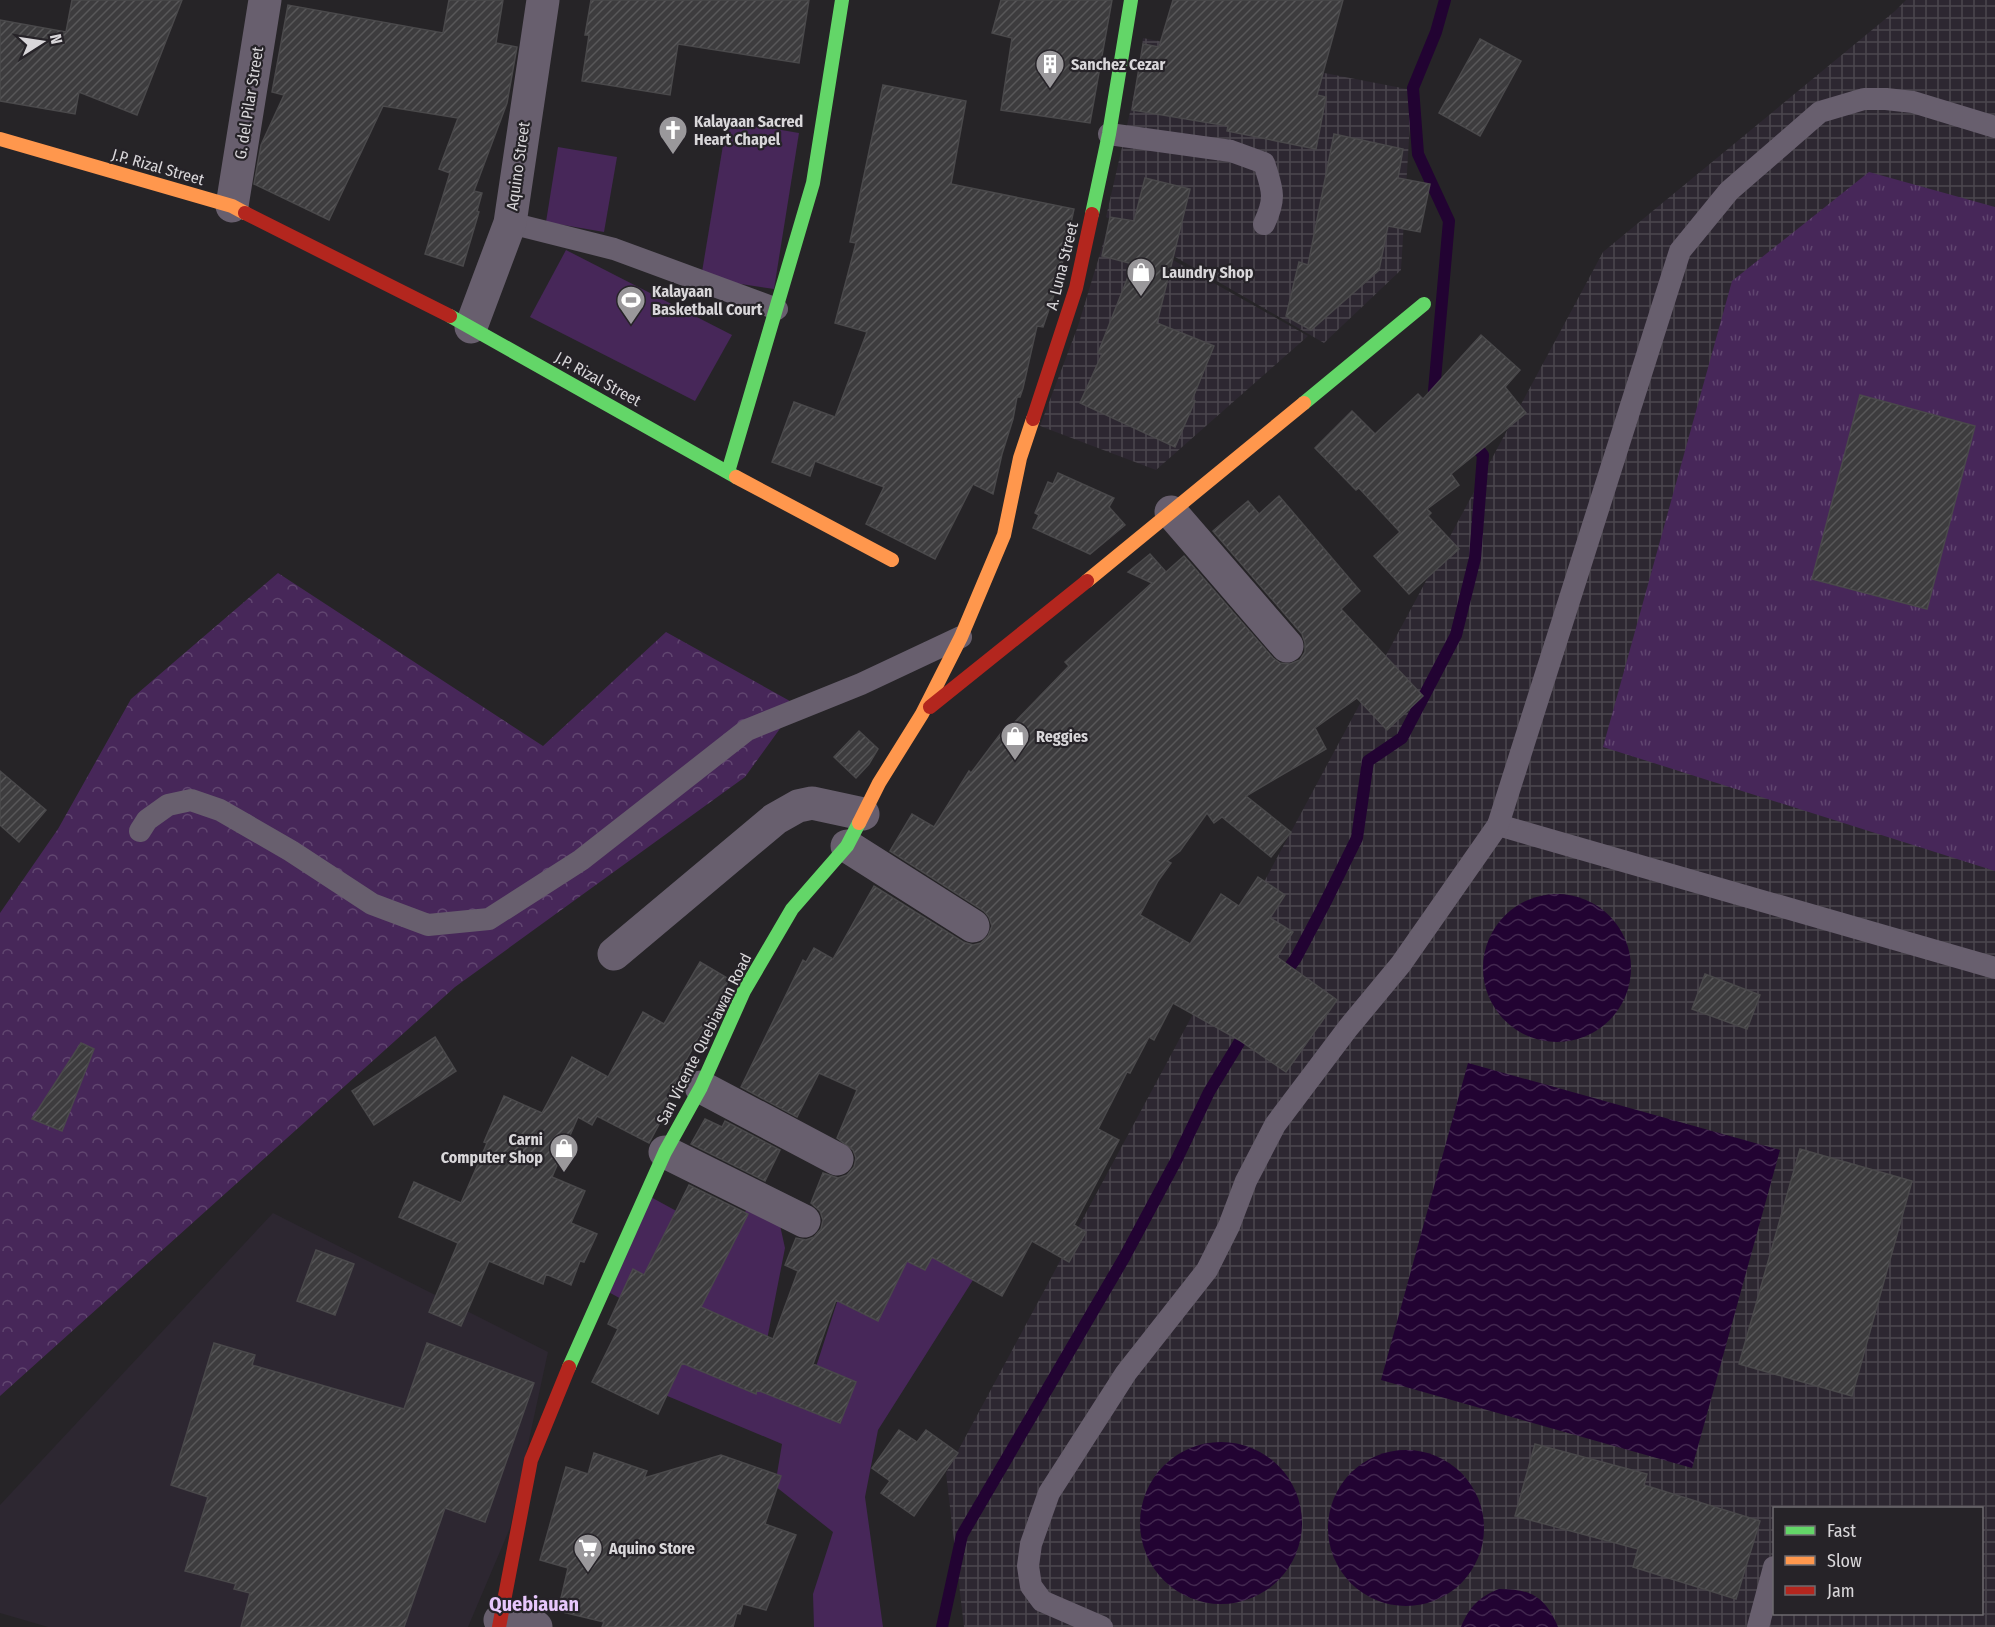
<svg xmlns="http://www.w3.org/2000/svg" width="1995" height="1627" font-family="'Fira Sans Condensed',sans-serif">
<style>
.built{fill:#2d2731}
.industrial{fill:url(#industrial-grid);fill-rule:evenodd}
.grass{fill:url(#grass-tufts)}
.forest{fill:url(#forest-crowns)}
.park{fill:#472759}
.water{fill:url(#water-waves)}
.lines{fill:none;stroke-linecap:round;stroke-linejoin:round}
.stream{stroke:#220332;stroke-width:12}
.building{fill:url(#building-hatch);stroke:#4a494b;stroke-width:1.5}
.lane{stroke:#685f6e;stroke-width:22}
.street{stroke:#685f6e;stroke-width:33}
.fast{stroke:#63d668;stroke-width:14}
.slow{stroke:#ff974d;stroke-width:14}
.jam{stroke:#b3261e;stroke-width:14}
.labels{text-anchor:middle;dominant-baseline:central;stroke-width:4.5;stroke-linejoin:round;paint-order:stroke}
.poi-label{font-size:16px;font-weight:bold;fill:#d9d7da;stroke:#262328;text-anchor:start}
.street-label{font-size:16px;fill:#d9d7da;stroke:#262328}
.quarter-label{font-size:20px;font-weight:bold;fill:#e7c7fc;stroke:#262328}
</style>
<defs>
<pattern id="industrial-grid" width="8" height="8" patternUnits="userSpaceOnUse" patternTransform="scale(1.5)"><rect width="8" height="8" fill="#2d2731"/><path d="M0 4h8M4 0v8" fill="none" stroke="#4b464e"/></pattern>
<pattern id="grass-tufts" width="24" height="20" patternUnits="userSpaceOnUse" patternTransform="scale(1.5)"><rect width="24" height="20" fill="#472759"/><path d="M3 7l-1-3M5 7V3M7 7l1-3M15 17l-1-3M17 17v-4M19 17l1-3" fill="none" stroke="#614670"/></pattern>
<pattern id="forest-crowns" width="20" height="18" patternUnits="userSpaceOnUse" patternTransform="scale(1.5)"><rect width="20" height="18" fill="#472759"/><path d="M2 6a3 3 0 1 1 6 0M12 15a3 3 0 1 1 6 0" fill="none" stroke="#614670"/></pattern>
<pattern id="water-waves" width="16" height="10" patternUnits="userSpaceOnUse" patternTransform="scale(1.5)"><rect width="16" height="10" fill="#220332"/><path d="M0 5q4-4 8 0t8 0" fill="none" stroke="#42274f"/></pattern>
<pattern id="building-hatch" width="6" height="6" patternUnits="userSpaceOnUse" patternTransform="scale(1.5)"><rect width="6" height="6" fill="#3d3c3e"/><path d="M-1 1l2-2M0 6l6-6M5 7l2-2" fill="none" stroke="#585759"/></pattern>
</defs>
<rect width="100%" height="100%" fill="#262427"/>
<!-- built -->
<polygon class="built" points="273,1213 548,1352 510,1528 468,1627 48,1627 0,1613 0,1505"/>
<!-- industrial -->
<g class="industrial">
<path d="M1906 0H1995V1627H964L946 1473 1603 252 1895 11ZM1774 1508H1982V1614H1774Z"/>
<polygon points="1143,38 1412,90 1401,270 1324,343 1106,217 1139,73"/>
<polygon points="1109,224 1308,336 1156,470 1040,426 1078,326"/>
</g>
<!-- grass -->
<polygon class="grass" points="1869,172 1995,207 1995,871 1603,747 1732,281"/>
<!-- forest -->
<polygon class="forest" points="278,573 543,746 666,632 797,705 745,777 455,987 0,1396 0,913 58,829 131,699"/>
<!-- park -->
<g class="park">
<polygon points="727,121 799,133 774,289 701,278"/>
<polygon points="558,147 617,157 604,232 546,222"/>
<polygon points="566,250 732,335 695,401 530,317"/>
<polygon points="649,1196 731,1241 752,1198 776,1207 785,1248 764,1355 814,1373 867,1210 973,1280 878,1430 865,1497 883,1627 814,1627 813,1594 833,1532 775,1486 782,1444 665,1395 694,1339 603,1289"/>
</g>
<!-- water -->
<g class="water">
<circle cx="1557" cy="968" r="74"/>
<polygon points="1468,1063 1780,1150 1692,1468 1381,1380"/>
<circle cx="1221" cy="1523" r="81"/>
<circle cx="1406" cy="1528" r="78"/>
<path d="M1499 1589C1532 1589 1545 1597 1558 1627H1461C1469 1607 1479 1597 1499 1589Z"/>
</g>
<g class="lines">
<!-- stream -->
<g class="stream">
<polyline points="1440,400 1434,391 1449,221 1418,154 1413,88 1436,32 1445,0"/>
<polyline points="1281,979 1296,958 1324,905 1357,838 1368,761 1402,738 1456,635 1475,558 1483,455 1471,440"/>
<polyline points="942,1627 962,1535 1124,1258 1177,1159 1209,1092 1248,1028"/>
</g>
</g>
<!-- building -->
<g class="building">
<polygon points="72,0 182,0 137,115 79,92 75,114 0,101 0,20 66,32"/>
<polygon points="449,0 503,0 496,43 517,47 507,103 474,191 482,193 477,211 479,212 463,266 425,254 450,173 439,169 458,118 383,106 329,220 254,184 261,145 284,95 272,92 288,5 443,33"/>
<polygon points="591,0 809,0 799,63 678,44 670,95 582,81 589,35 585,35"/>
<polygon points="1001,0 1112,0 1090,123 1001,110 1012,38 992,33"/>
<polygon points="1173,0 1343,0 1317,95 1326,97 1316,149 1227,131 1228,126 1132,110 1143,44 1159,47"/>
<polygon points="1480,39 1521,61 1480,136 1439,113"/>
<polygon points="883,85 966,101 951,184 1074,209 1058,283 1043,327 1037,326 1023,388 1020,397 1017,397 1013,419 1002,454 993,494 973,484 935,559 866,524 884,487 815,461 810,476 772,462 794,402 835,417 867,332 835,323 856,243 850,242"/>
<polygon points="1334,134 1403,149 1398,178 1430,184 1420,232 1388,226 1379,270 1311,330 1286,316 1299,262 1308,265"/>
<polygon points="1145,178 1190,189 1157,323 1214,346 1192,400 1195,401 1175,447 1080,403 1102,354 1098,353 1133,264 1102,256 1110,217 1134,221"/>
<polygon points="1481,335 1520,370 1505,387 1526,413 1451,474 1459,485 1427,509 1431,513 1428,516 1459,549 1409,594 1374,556 1400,532 1359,488 1356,490 1315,448 1352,411 1375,434 1418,394 1423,399"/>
<polygon points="1860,395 1975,426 1927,609 1812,579"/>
<polygon points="1058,473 1114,498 1109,507 1125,525 1090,554 1033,528 1039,515 1035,513 1048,482 1053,484"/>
<polygon points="1279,496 1360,591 1341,609 1423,696 1387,730 1357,698 1315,728 1326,749 1246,796 1291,832 1271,857 1222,817 1214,823 1207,813 1180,851 1167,861 1171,863 1158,881 1140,915 1190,944 1221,894 1239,906 1258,877 1285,895 1270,918 1293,932 1277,957 1337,1000 1286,1072 1239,1040 1173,1003 1154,1040 1149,1037 1130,1073 1127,1072 1098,1129 1119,1140 1074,1225 1086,1232 1069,1262 1032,1241 1002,1296 932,1257 925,1270 907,1261 878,1321 836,1300 813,1364 856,1382 840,1423 757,1390 756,1394 682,1363 658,1414 592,1382 618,1329 608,1324 633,1269 644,1275 689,1185 748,1214 701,1307 773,1339 798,1271 785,1265 796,1238 806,1240 814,1237 821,1229 823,1220 820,1211 811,1203 823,1173 838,1178 847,1175 854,1167 856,1158 853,1150 837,1138 857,1090 819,1073 797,1117 741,1087 803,960 806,962 814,948 833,959 874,886 963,942 973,945 981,943 988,936 992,926 989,917 984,911 890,851 912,814 934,827 969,771 971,773 1007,725 1010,727 1069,666 1065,662 1152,583 1128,572 1150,554 1166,572 1184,556 1273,658 1280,663 1290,664 1300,660 1305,652 1305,643 1302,634 1213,531 1248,501 1259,514"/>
<polygon points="859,731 878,749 869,764 856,778 834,757"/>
<polygon points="0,771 46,810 19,842 0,825"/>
<polygon points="700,962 729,979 716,1007 680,1071 681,1072 667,1100 671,1102 649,1143 597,1116 592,1125 578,1117 552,1177 585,1191 571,1223 597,1234 584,1262 580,1261 571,1285 546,1274 543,1284 489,1261 461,1326 429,1312 458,1243 399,1217 414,1182 461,1203 487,1143 484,1142 504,1096 542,1113 572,1057 608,1077 643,1012 664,1024"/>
<polygon points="1705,974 1760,995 1747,1029 1692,1009"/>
<polygon points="435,1037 456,1071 374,1125 352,1091"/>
<polygon points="81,1043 94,1049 62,1131 32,1119"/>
<polygon points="705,1119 722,1127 725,1121 780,1150 765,1181 691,1144"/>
<polygon points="1800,1149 1912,1181 1852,1396 1739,1364"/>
<polygon points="316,1250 354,1264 335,1315 297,1301"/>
<polygon points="214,1343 255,1355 252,1365 404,1409 427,1343 534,1383 485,1522 445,1508 404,1627 241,1627 250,1593 234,1589 236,1584 185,1571 208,1497 171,1485"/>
<polygon points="899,1430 917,1442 926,1430 958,1453 914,1516 881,1493 890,1481 872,1468"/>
<polygon points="1535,1444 1647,1474 1644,1485 1760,1521 1736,1599 1633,1567 1638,1549 1515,1516"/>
<polygon points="594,1453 647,1471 644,1478 721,1455 781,1476 765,1524 796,1535 766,1610 743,1604 740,1614 737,1613 733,1627 602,1627 604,1622 558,1611 568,1568 540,1560 566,1467 588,1474"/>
</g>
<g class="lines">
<!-- lane -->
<g class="lane">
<path d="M1109 134 1231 151 1264 163C1272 189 1277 197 1264 224"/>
<polyline points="510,223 614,249 777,309"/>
<polyline points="1498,825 1995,968"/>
<polyline points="140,831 147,820 168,805 191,800 220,810 291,851 372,904 428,925 489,919 581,860 747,730 861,684 961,637"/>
<polyline points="1102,1627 1042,1601 1031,1586 1028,1566 1031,1544 1049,1493 1126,1373 1207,1270 1229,1226 1246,1181 1275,1125 1348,1028 1401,964 1498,825 1680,251 1729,191 1820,112 1864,99 1886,99 1913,102 1995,127"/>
<polyline points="1758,1627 1774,1567"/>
</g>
<!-- street -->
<g class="street">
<polyline points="232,206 265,0"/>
<polyline points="471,327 510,223 543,0"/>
<polyline points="1171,512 1287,646"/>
<polyline points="847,846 973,926"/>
<polyline points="614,954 775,819 798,806 812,803 863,814"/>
<polyline points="701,1087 837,1159"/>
<polyline points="665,1152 804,1221"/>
<polyline points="500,1620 536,1627"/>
</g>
<!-- fast -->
<g class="fast">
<polyline points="1092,214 1109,134 1131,0"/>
<polyline points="450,316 736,477"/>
<polyline points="1304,403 1424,304"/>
<polyline points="728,472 813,183 842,0"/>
<polyline points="569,1367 665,1152 701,1087 744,991 792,909 847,846 859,823"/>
</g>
<!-- slow -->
<g class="slow">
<polyline points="0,139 232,206 245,213"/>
<polyline points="736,477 892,560"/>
<polyline points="1087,581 1304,403"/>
<polyline points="859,823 879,783 922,714 961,637 1004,535 1020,458 1033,419"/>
</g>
<!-- jam -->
<g class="jam">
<polyline points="245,213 450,316"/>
<polyline points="1033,419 1076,288 1092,214"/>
<polyline points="930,707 1087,581"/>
<polyline points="499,1627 531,1460 569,1367"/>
</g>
</g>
<!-- icons -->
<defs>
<g id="building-pin" transform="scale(1.5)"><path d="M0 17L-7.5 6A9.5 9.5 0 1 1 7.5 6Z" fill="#9a989b" stroke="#262328"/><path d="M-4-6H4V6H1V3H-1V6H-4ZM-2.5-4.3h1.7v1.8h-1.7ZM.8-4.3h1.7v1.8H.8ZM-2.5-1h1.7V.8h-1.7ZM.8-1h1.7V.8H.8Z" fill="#fff"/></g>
<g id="church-pin" transform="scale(1.5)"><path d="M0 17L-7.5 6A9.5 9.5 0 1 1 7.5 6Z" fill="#9a989b" stroke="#262328"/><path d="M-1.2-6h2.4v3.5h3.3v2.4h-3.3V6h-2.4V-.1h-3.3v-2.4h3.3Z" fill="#fff"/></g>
<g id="shop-pin" transform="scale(1.5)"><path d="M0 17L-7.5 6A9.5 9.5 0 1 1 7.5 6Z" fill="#9a989b" stroke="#262328"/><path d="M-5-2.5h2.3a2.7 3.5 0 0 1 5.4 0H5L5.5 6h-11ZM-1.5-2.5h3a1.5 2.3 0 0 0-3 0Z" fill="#fff"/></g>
<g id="stadium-pin" transform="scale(1.5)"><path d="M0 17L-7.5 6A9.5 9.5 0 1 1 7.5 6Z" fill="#9a989b" stroke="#262328"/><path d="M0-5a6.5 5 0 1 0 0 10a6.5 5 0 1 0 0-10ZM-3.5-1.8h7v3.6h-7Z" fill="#fff"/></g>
<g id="supermarket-pin" transform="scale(1.5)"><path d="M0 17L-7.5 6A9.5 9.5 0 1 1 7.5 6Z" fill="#9a989b" stroke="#262328"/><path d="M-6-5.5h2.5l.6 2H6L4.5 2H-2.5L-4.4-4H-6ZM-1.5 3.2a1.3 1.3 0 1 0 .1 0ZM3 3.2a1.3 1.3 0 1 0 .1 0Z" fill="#fff"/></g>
</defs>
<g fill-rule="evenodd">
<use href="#building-pin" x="1050" y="64"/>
<use href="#church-pin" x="673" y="130"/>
<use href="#shop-pin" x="1141" y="272"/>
<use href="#stadium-pin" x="631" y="300"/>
<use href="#shop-pin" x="1015" y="736"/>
<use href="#shop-pin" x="564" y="1148"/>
<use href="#supermarket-pin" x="588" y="1548"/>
</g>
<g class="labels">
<!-- poi labels -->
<g class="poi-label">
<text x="1071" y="64">Sanchez Cezar</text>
<text x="694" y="121">Kalayaan Sacred<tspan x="694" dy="18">Heart Chapel</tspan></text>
<text x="1162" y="272">Laundry Shop</text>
<text x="652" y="291">Kalayaan<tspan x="652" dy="18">Basketball Court</tspan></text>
<text x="1036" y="736">Reggies</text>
<text x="543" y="1139" text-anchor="end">Carni<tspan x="543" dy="18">Computer Shop</tspan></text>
<text x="609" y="1548">Aquino Store</text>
</g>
<!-- street labels -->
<g class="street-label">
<text transform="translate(249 103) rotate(-81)">G. del Pilar Street</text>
<text transform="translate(518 166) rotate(-82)">Aquino Street</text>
<text transform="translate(158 167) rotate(16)">J.P. Rizal Street</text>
<text transform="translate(1062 266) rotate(-76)">A. Luna Street</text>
<text transform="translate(598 379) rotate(29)">J.P. Rizal Street</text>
<text transform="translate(704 1039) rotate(-63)">San Vicente Quebiawan Road</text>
</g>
<!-- quarter labels -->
<g class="quarter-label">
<text x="534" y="1604">Quebiauan</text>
</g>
</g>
<!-- legend -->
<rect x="1773" y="1507" width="210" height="108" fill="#262328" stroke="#6e6b6f" stroke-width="1.5"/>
<rect x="1785" y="1526" width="30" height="9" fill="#63d668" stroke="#6e6b6f" stroke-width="1.5"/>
<text x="1827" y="1537" font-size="18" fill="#d9d7da">Fast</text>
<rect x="1785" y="1556" width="30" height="9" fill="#ff974d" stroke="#6e6b6f" stroke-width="1.5"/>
<text x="1827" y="1567" font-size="18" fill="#d9d7da">Slow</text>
<rect x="1785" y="1586" width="30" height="9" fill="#b3261e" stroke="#6e6b6f" stroke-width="1.5"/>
<text x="1827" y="1597" font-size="18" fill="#d9d7da">Jam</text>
<!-- north arrow -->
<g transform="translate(42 42) rotate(78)" stroke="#262328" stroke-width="4.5" paint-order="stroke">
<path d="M0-4.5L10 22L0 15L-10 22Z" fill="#d9d7da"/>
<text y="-9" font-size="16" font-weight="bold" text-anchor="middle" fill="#d9d7da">N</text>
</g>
</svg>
